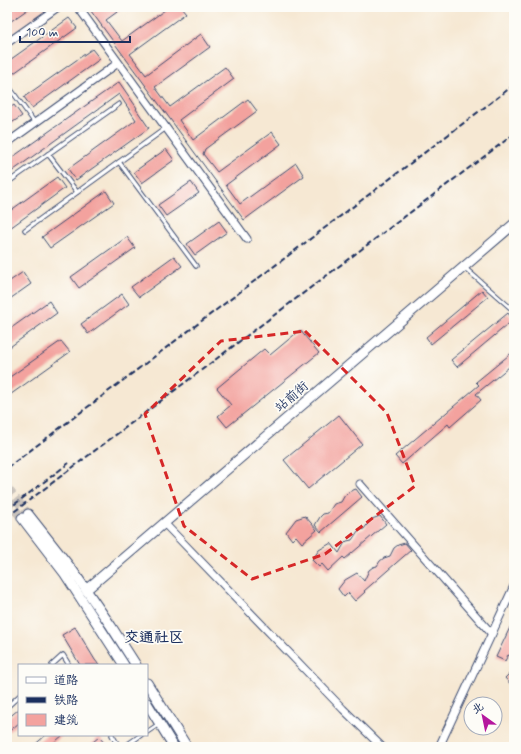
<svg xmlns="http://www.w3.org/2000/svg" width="521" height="754" font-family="Mynerve,'LXGW WenKai TC',sans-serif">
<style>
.built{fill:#f5d2c2}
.building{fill:#f3a29e}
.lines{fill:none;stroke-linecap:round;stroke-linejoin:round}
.secondary-tunnel{stroke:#cac3bc;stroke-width:9;stroke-dasharray:9 4.5;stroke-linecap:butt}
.lane-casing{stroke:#3c4b70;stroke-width:5.5}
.street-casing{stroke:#3c4b70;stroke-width:9}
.secondary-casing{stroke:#3c4b70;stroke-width:11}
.lane{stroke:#fff;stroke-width:3.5}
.street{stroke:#fff;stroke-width:7}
.secondary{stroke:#fff;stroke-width:9}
.rail{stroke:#1b2f5e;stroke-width:2;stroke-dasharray:6 3;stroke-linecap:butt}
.marked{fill:none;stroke:#d62828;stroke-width:3;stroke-dasharray:8 5;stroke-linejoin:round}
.labels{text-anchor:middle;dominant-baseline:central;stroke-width:3.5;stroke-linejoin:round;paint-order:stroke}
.street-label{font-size:13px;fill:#1b2f5e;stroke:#fdfcf7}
.quarter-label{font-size:15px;font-weight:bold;fill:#1b2f5e;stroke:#fdfcf7}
</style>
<rect width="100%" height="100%" fill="#fdfcf7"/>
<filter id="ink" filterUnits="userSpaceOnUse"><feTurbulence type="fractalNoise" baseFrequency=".025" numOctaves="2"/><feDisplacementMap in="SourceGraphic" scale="8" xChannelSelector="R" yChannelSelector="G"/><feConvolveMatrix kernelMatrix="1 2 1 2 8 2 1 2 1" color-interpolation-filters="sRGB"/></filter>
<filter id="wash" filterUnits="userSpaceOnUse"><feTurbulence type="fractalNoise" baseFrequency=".012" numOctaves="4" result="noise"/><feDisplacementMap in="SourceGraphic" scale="16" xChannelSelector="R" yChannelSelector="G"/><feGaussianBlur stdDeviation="0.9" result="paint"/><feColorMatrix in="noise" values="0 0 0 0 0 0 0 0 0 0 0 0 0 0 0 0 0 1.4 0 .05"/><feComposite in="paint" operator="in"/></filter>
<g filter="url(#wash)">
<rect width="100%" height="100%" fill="#f6e8d3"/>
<!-- built -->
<polygon class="built" points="7,7 50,7 7,37"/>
<g id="blocks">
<!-- building -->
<g class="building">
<polygon points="7,7 31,7 7,24"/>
<polygon points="88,7 124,7 106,20 122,41 169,7 181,7 186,13 130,54 146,75 201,34 210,47 155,87 170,107 225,67 234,79 179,120 193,140 248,99 257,111 205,149 203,154 217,172 272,132 281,144 226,185 240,204 296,163 304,176 244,220"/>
<polygon points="69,18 77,28 7,78 7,62"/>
<polygon points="92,49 100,59 32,108 24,97"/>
<polygon points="119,82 137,108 136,109 149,128 76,180 68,169 136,120 119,94 7,175 7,161"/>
<polygon points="14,105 22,116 7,126 7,110"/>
<polygon points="166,149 174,160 142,183 134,172"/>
<polygon points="57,177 65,188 10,228 7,224 7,213"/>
<polygon points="191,182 199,193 166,216 158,205"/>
<polygon points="106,191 114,203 50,248 42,237"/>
<polygon points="219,221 227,232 195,255 187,244"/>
<polygon points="127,237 135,248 79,288 71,277"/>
<polygon points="174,256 182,266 139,297 131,287"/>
<polygon points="23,272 31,284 7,301 7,283"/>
<polygon points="482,290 488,297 431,344 426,337"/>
<polygon points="122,294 129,304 88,334 81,324"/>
<polygon points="49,301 57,313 7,349 7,331"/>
<polygon points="508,313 513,320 457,367 451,360"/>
<polygon points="300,330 319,353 227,427 218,416 231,405 217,388 264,349 270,355"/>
<polygon points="61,341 70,352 7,397 7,379"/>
<polygon points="514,351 514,363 476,394 481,400 450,427 448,424 402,464 395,456 479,385 476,382"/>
<polygon points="339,415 362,444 308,489 284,460"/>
<polygon points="356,489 362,497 321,532 315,525 320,517 323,514 328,513 334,504 341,502 345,495 348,492"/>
<polygon points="305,516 317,530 302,543 296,536 292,540 286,532 296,519"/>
<polygon points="380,516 386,524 345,559 343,557 328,571 322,564 319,567 312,560 319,550 331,543 339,553 344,544 347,541 352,540 358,531 364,529 369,522 372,519"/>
<polygon points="405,543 411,550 364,591 365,592 355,601 348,593 344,597 338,589 345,580 357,573 364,581 369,570 373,567 377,566 380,561 384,558 390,556 394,548 398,545"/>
<polygon points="514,619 514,649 510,656 508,655 505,661 496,657"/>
<polygon points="75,627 95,660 99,665 80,665 62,635"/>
<polygon points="514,669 514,688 505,678"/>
<polygon points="19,709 19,723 7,733 7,719"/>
<polygon points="46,735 63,735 49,747 32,747"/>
<polygon points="99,737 108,747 87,747"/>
</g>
</g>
</g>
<g filter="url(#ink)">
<use href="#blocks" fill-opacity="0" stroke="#3c4b70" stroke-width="1"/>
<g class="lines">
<!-- secondary-tunnel -->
<g class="secondary-tunnel">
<polyline points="7,488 28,514"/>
<polyline points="7,500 22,518"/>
</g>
<!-- lane casing -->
<g class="lane-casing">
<g id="lane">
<polyline points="7,84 35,123"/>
<polyline points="48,154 77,192"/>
<polyline points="119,162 196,266"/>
<polyline points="7,183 119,104"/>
<polyline points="25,230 166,128"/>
<polyline points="465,268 514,311"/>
<polyline points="52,665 63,655 69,665"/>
<polyline points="7,707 19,696"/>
<polyline points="147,732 159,724"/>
<polyline points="112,735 119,747"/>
<polyline points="124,747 141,735"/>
</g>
</g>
<!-- street casing -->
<g class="street-casing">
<g id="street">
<polyline points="78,7 247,239"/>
<polyline points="7,43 58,7"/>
<polyline points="7,143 118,63"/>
<polyline points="360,484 492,634"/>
<polyline points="164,523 343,709 382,747"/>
<polyline points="439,747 514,586"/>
</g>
</g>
<!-- secondary casing -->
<g class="secondary-casing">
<g id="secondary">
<polyline points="28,514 73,571 111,626 136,665"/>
<polyline points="22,518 65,574 124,665"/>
<polyline points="86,590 514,224"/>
<polyline points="147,683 187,747"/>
<polyline points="147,703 174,747"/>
</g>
</g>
<!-- lane -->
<use href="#lane" class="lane"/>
<!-- street -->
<use href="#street" class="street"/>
<!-- secondary -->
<use href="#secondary" class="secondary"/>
<!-- rail -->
<g class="rail">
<polyline points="7,468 514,85"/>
<polyline points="7,510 69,463"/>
<polyline points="7,517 514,134"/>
</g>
</g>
</g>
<!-- marked area -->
<path class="marked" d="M305 331 387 413 415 486 325 554 252 579 184 526 145 414 221 341Z"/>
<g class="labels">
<!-- street labels -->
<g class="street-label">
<text transform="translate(292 397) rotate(-41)">站前街</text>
</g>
<!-- quarter labels -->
<g class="quarter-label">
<text x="154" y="638">交通社区</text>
</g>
</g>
<!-- margin -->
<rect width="521" height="754" fill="none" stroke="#fdfcf7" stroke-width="24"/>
<!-- legend -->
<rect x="18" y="664" width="130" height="72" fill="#fdfcf7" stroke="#a3aaba"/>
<rect x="26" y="677" width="20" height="6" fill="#ffffff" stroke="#a3aaba"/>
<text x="54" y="684" font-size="12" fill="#1b2f5e">道路</text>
<rect x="26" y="697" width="20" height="6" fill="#1b2f5e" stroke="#a3aaba"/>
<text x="54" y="704" font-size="12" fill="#1b2f5e">铁路</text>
<rect x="26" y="714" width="20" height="12" fill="#f3a29e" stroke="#a3aaba"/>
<text x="54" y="724" font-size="12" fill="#1b2f5e">建筑</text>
<!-- north arrow -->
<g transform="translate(483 716) rotate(327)"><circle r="19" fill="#fdfcf7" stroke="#a3aaba"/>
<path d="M0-3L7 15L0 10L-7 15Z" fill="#b5179e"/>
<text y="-6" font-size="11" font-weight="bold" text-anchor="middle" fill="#1b2f5e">北</text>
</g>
<!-- scale -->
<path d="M20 36v6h110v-6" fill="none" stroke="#1b2f5e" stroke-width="2"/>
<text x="26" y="36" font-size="12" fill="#1b2f5e" stroke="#fdfcf7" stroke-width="3" paint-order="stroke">100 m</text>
</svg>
